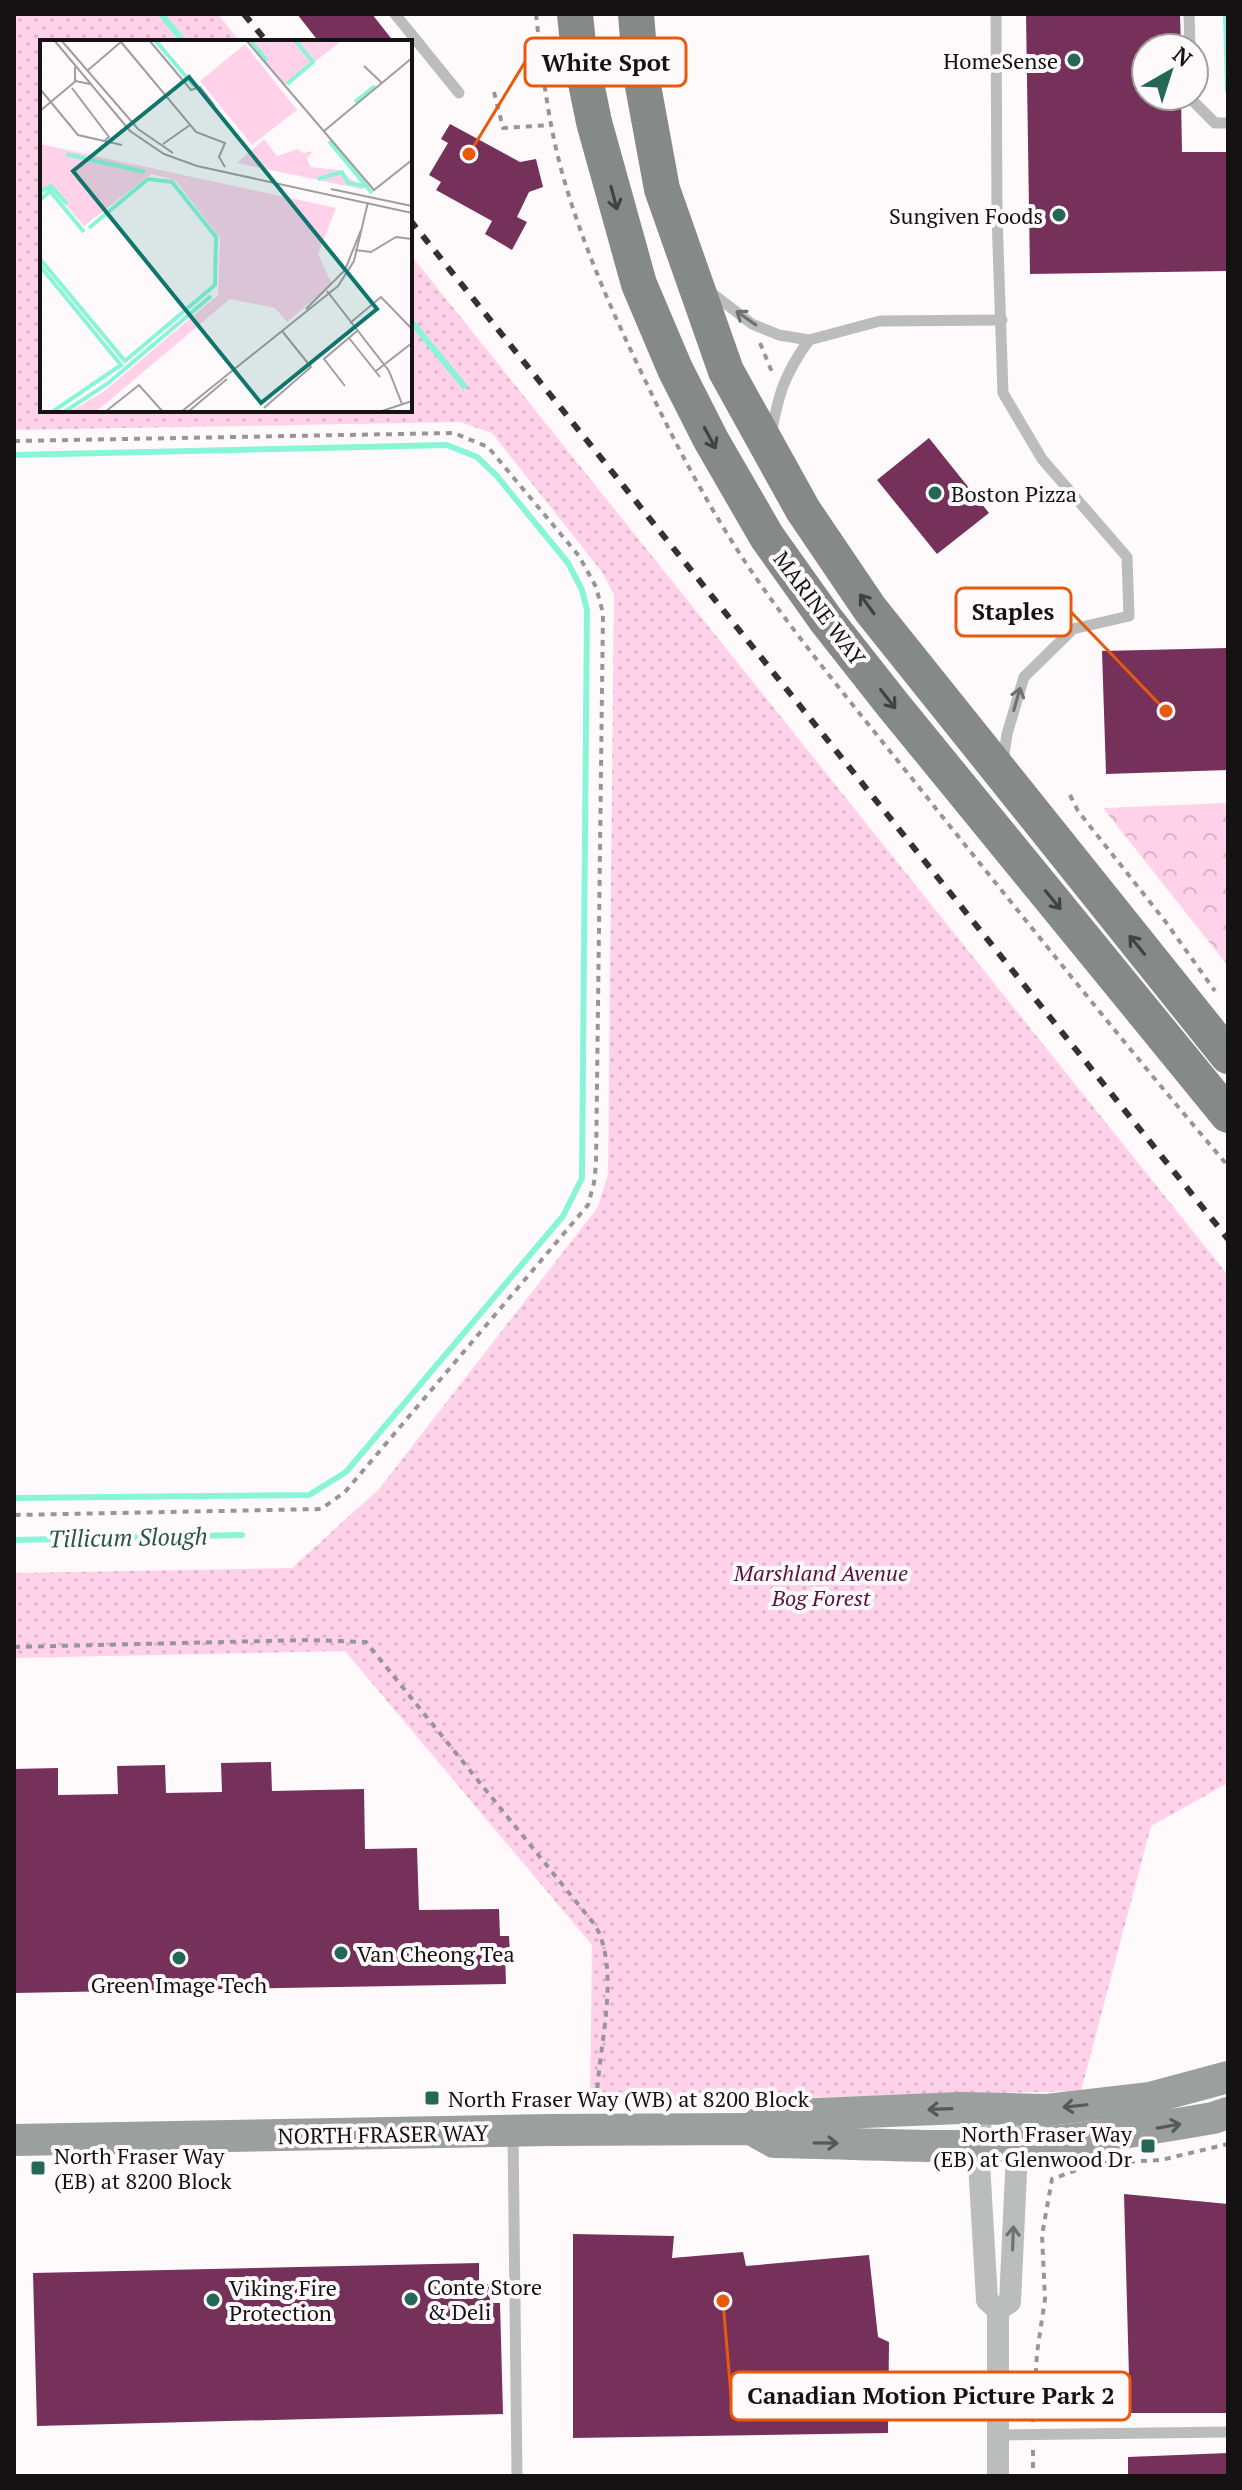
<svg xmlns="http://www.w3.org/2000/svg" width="1242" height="2490" font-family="'PT Serif',serif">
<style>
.forest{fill:url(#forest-crowns)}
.park{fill:url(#park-dots)}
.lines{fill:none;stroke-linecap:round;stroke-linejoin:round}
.stream{stroke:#89f5d7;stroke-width:6}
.building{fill:#75315a}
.path{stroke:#989597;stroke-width:4;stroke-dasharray:6 6;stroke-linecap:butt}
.lane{stroke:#bbbdbc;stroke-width:11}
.street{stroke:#bbbdbc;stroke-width:22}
.secondary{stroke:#9b9f9e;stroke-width:32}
.primary{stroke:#858988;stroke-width:36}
.rail{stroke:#333132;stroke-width:6;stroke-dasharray:10 10;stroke-linecap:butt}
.oneway{stroke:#414242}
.oneway2{stroke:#707070}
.oneway3{stroke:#585858}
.poi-dot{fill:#256757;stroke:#fefafc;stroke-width:3}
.labels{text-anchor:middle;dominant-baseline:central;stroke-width:8;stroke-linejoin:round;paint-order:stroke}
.poi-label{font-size:22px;fill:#141213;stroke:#fefafc;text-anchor:start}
.street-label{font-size:22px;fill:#141213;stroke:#fefafc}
.park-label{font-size:22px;font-style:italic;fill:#56123e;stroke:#fefafc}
.water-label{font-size:24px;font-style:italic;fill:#27564a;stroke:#fefafc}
.inset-river{fill:none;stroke:#89f5d7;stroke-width:4}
.inset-road{fill:none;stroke:#a09d9f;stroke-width:2}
.view{fill:#0f766e;fill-opacity:0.15;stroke:#0f766e;stroke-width:4}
.inset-edge{fill:none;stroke:#141213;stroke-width:4}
.leader{fill:none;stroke:#e8590c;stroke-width:3}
.callout-dot{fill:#e8590c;stroke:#fefafc;stroke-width:3}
.callout{fill:#fefafc;stroke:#e8590c;stroke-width:3}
.callout-label{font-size:24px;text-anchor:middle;font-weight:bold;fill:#141213}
</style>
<defs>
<pattern id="forest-crowns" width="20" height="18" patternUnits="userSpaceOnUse" patternTransform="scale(2)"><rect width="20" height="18" fill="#ffd2e9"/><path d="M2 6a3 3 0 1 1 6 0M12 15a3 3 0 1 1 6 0" fill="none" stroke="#dab3c7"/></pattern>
<pattern id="park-dots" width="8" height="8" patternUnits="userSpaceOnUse" patternTransform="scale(2)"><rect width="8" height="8" fill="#ffd2e9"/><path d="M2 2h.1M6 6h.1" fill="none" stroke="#dab3c7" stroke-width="1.8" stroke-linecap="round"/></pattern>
</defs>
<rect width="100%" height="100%" fill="#fefafc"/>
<!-- forest -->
<polygon class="forest" points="1228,803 1228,966 1103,808"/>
<!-- park -->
<polygon class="park" points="14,14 218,14 240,42 42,42 42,410 410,410 410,254 1228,1275 1228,1783 1151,1826 1081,2091 590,2103 592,1945 345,1651 14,1658 14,1573 292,1568 379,1489 598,1207 608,1174 614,595 602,572 492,433 460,422 14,430"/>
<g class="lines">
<!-- stream -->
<g class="stream">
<polyline points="161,14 184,42"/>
<polyline points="1226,14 1228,91"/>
<polyline points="410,320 464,386"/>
<polyline points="14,455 447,445 477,457 496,475 568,563 582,590 587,610 582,1178 563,1216 346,1472 309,1495 14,1498"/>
<polyline points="14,1540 242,1535"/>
</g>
</g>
<!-- building -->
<g class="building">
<polygon points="297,14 372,14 394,42 319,42"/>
<polygon points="1026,14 1180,14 1181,48 1146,48 1146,96 1181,96 1182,152 1228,152 1228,271 1030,274"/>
<polygon points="450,124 520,162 536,159 543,187 529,192 517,217 527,222 512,250 485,234 492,221 436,190 441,182 429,175 448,143 441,139"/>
<polygon points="929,438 989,513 937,554 877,480"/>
<polygon points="1228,648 1228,770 1106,774 1102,651"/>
<polygon points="271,1762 272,1791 364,1789 365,1849 417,1848 419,1910 499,1909 500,1936 509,1936 510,1953 505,1953 506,1984 14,1993 14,1769 58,1768 58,1795 118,1794 117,1766 165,1765 166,1793 222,1792 221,1763"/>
<polygon points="1124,2194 1228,2204 1228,2413 1130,2413"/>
<polygon points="573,2234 674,2236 672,2258 743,2252 746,2266 869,2255 878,2337 889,2342 888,2433 573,2438"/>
<polygon points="479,2263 479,2284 490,2284 490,2303 500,2303 503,2414 37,2426 33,2273"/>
<polygon points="1228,2453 1228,2476 1128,2476 1128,2457"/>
</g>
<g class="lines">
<!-- path -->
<g class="path">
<path d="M536 14C542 69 548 123 563 176 583 246 613 314 645 380 679 452 717 523 763 588 819 666 882 740 941 815 1036 933 1130 1051 1228 1166"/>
<polyline points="494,92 503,128 551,125"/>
<polyline points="760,343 772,372"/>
<polyline points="14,441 454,433 488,447 579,556 596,587 603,613 596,1164 594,1183 588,1205 345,1492 321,1509 14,1515"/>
<polyline points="1070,795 1078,811 1165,921 1215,991"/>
<path d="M14 1647 308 1640 366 1642 595 1925C621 1970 599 2045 597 2095"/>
<polyline points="1105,2163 1161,2160 1228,2144"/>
<polyline points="1033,2422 1037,2353 1045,2299 1042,2235 1052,2179 1088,2166"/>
<polyline points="1033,2450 1033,2476"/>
</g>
<!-- lane -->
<g class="lane">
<polyline points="395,14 459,93"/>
<polyline points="996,14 997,216 1003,393 1042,459 1127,557 1129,616 1073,629 1024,677 1007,734 1003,762"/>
<polyline points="1189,14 1190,48"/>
<polyline points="1191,96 1191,99 1215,123 1228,123"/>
<polyline points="708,290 752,324 779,335 809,340 880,321 1002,320"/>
<path d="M771 434C779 393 784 375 809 340"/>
<polyline points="513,2133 517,2476"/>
<polyline points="997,2435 1228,2432"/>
</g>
<!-- street -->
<g class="street">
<polyline points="981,2109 979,2163 987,2300 998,2310"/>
<polyline points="998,2310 1010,2302 1018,2130"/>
<polyline points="998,2476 998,2310"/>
</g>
<!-- secondary -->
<g class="secondary">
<polyline points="751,2129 769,2116 960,2108 1047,2110 1150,2098 1228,2077"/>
<path d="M14 2140 551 2130 751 2129 774 2142C861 2143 951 2150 1038 2143 1097 2138 1155 2128 1213 2118L1228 2113"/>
</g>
<!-- primary -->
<g class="primary">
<polyline points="575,14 578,44 594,122 639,284 675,369 711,440 767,537 826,620 893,705 1228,1115"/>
<polyline points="636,14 641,75 662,189 726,371 803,510 870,609 1228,1056"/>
</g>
<!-- rail -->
<g class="rail">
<polyline points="244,14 267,42"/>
<polyline points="410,220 1228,1239"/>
</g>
</g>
<!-- one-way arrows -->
<defs><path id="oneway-shaft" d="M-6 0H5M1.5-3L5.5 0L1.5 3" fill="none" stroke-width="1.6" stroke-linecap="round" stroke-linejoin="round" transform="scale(2)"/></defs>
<g class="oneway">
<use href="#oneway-shaft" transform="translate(614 198) rotate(75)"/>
<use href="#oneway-shaft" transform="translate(710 438) rotate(62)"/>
<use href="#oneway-shaft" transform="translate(867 604) rotate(-126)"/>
<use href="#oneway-shaft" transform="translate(888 699) rotate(52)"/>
<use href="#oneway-shaft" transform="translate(1053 900) rotate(51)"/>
<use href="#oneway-shaft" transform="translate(1137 945) rotate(-129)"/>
</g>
<g class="oneway2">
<use href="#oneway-shaft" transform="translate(746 318) rotate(-145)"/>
<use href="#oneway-shaft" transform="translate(1017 699) rotate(-74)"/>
<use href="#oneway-shaft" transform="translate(1013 2238) rotate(-88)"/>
</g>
<g class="oneway3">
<use href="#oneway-shaft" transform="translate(1075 2106) rotate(174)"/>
<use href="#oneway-shaft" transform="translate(940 2109) rotate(178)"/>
<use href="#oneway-shaft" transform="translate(1169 2126) rotate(-10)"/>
<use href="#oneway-shaft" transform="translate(826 2143) rotate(1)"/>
</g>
<!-- markers -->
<g class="poi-dot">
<circle cx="1074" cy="60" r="8"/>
<circle cx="1059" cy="215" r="8"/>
<circle cx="935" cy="493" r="8"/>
<circle cx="341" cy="1953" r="8"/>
<circle cx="179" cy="1958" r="8"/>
<rect x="424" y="2090" width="16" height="16" rx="4"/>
<rect x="1140" y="2138" width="16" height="16" rx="4"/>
<rect x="30" y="2160" width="16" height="16" rx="4"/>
<circle cx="411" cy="2299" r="8"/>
<circle cx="213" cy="2300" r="8"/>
</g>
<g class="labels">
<!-- poi labels -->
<g class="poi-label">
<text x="1058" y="60" text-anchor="end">HomeSense</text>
<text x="1043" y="215" text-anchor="end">Sungiven Foods</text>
<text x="951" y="493">Boston Pizza</text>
<text x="357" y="1953">Van Cheong Tea</text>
<text x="179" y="1984" text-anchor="middle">Green Image Tech</text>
<text x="448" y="2098">North Fraser Way (WB) at 8200 Block</text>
<text x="1132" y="2133" text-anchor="end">North Fraser Way<tspan x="1132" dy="25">(EB) at Glenwood Dr</tspan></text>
<text x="54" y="2155">North Fraser Way<tspan x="54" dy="25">(EB) at 8200 Block</tspan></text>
<text x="427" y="2286">Conte Store<tspan x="427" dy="25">&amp; Deli</tspan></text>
<text x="229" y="2287">Viking Fire<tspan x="229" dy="25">Protection</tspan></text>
</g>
<!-- street labels -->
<g class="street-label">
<text transform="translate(820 608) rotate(53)">MARINE WAY</text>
<text transform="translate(383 2134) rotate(-1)">NORTH FRASER WAY</text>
</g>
<!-- park labels -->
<g class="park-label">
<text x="821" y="1572">Marshland Avenue<tspan x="821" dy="25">Bog Forest</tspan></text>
</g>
<!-- water labels -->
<g class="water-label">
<text transform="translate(128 1537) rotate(-1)">Tillicum Slough</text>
</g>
</g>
<!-- overview -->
<g transform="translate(40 40)">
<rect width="372" height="372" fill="#fefafc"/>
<path d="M205 4 257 70 212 105 160 41Z" fill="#ffd2e9"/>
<path d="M224 99 237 116 258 109 263 113 273 111 267 118 270 127 299 130 326 150 197 123Z" fill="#ffd2e9"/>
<path d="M208 0H297L299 3 245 45ZM0 104 296 168 278 214 292 244 247 282 235 268 190 259 64 365 54 372H30L63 352 178 255 180 198 135 140 111 134 44 186 10 147 0 155Z" fill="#ffd2e9"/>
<path class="inset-river" d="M115 0 154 46M210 0 227 21M247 44 273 22 255 0M315 62 335 46M289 101 332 153M26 114 105 132M278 139 302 132 308 143 326 146M0 152 11 146 27 164M0 160 10 151 44 192M0 219 85 321 175 245 176 197 132 142 108 139 49 188M0 226 81 325 12 372M24 372 67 344 171 256"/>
<path class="inset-road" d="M14 0 90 91 124 114 157 126 372 173M21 0 98 89 133 113M109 0 151 50 160 47 174 65M206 0 334 150 372 120M81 2 156 92 185 103 179 117 185 127M324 26 342 43M35 27V41L50 44M47 31 82 1M32 48 69 97 65 100M0 49 38 95 82 105M0 71 37 40M284 91 372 18M123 104 150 85M291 149 372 166M315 210 331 212 356 197 372 199M287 251 349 331 362 364M266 269 305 230 321 190M310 283 341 257 372 289M309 298 340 337M336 331 372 303M305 346 284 319 317 291M224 368 271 327 242 291M65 372 99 345 123 372M141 372 298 246 314 221 328 162M148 372 187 339M339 372 372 361"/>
<path class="view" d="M149 37 337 269 221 363 33 131Z"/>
<rect width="372" height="372" class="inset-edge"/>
</g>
<!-- callouts -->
<path class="leader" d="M469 154L525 62M1166 711L1071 612M723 2301L731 2396"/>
<g class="callout-dot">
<circle cx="469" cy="154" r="8"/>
<circle cx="1166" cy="711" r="8"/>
<circle cx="723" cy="2301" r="8"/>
</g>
<g class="callout">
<rect x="525" y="38" width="161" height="48" rx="8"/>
<rect x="956" y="588" width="115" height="48" rx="8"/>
<rect x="731" y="2372" width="399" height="48" rx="8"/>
</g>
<g class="callout-label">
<text x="606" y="71">White Spot</text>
<text x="1013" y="620">Staples</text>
<text x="931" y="2404">Canadian Motion Picture Park 2</text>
</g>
<!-- border -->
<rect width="1242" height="2490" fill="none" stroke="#141213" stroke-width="32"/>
<!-- north arrow -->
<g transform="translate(1170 72) rotate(39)"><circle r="38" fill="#fefafc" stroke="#a09d9f" stroke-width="2"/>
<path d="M0-6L14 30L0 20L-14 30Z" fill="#256757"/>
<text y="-12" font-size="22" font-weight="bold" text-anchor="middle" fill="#141213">N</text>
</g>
</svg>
